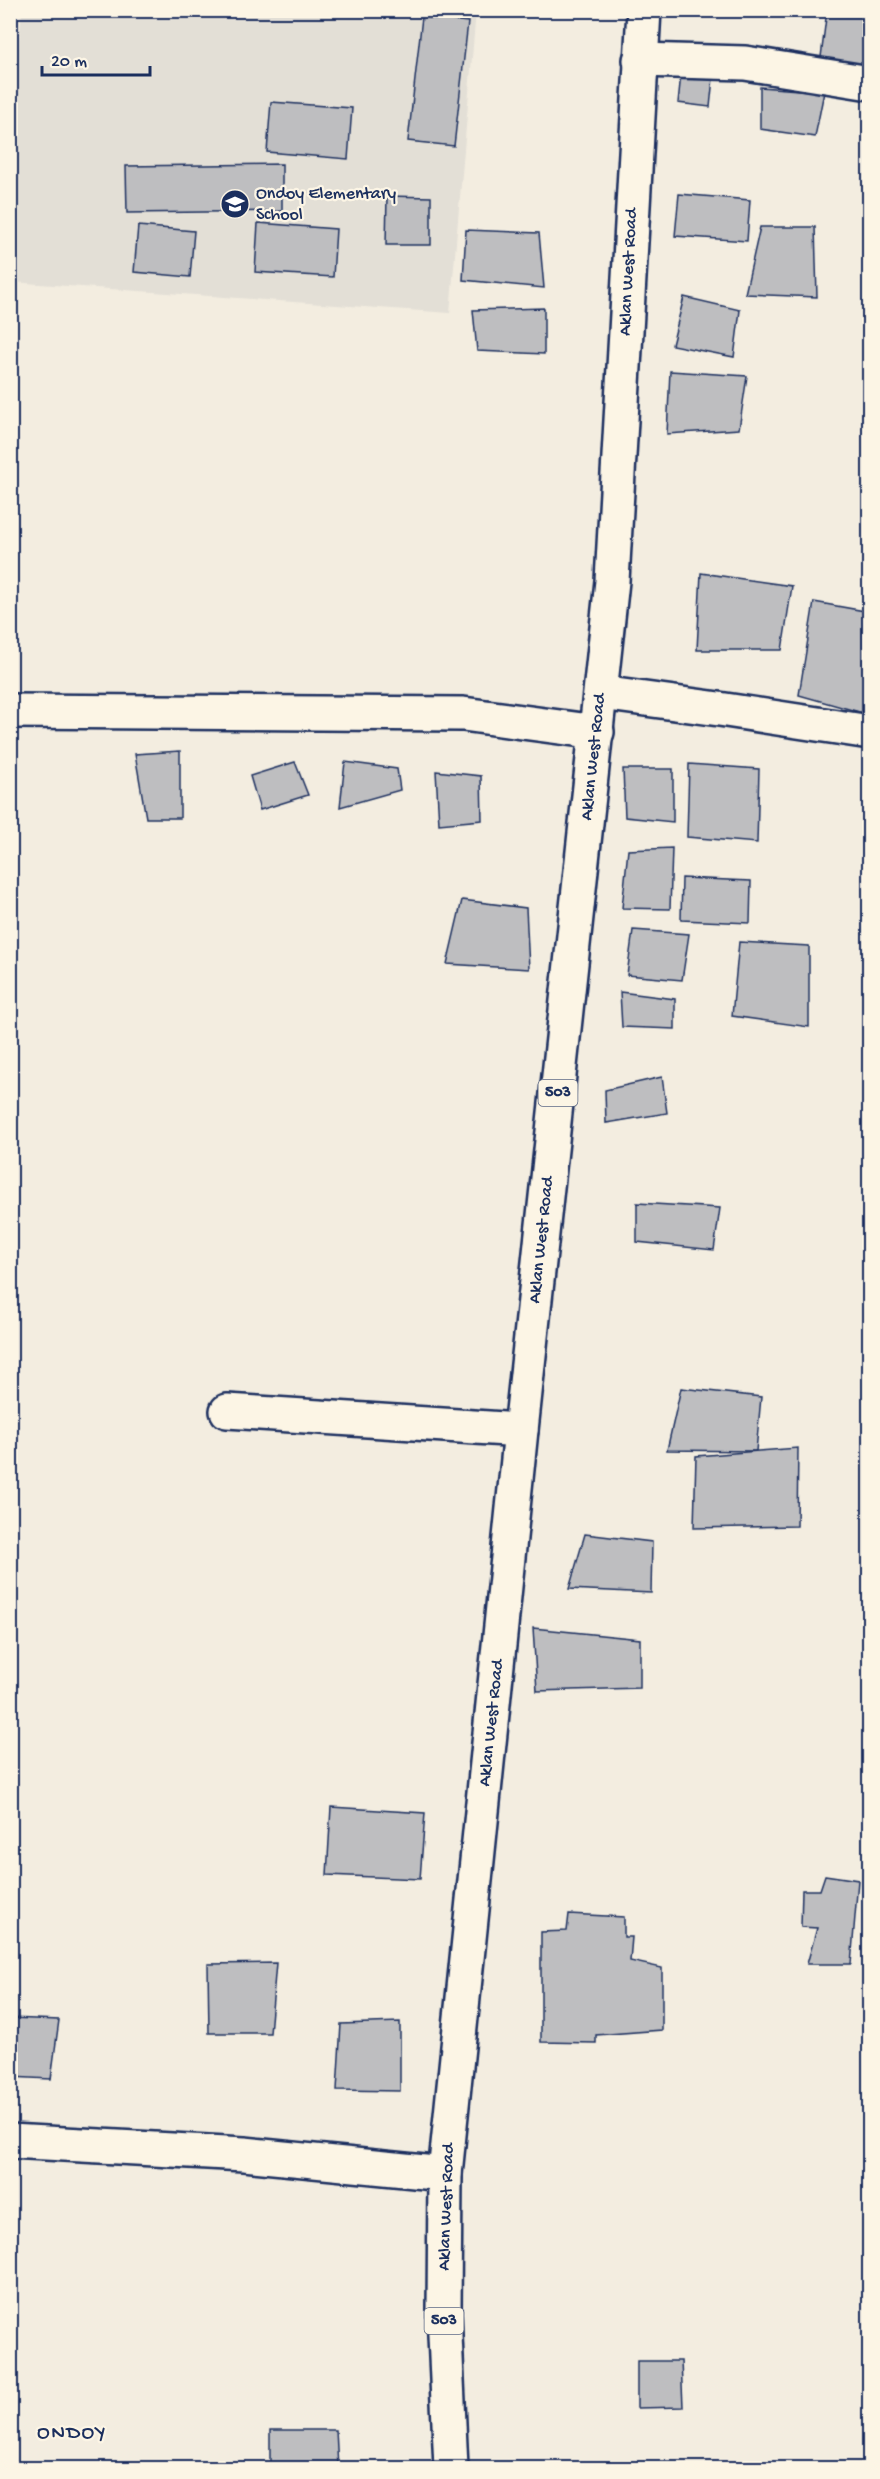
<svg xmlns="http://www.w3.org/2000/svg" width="880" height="2479" font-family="'Gochi Hand',sans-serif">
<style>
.built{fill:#e3dfd6}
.building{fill:#bebec0;stroke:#1b2f5e;stroke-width:1.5}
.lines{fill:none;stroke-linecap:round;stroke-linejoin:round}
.minor-casing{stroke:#1b2f5e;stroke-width:38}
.major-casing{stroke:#1b2f5e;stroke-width:38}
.minor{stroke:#fcf5e5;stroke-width:33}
.major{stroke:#fcf5e5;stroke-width:33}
.labels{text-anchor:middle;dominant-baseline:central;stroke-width:4.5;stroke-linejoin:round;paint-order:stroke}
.shield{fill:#fcf5e5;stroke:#5e6a86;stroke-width:1.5}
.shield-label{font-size:16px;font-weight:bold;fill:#1b2f5e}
.poi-label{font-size:18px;fill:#1b2f5e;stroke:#fcf5e5;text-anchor:start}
.street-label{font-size:18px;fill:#1b2f5e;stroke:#fcf5e5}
.quarter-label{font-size:21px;letter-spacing:1.5px;fill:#1b2f5e;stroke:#fcf5e5}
</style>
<rect width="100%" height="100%" fill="#f3ede0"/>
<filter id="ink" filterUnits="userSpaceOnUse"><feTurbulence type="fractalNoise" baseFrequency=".0167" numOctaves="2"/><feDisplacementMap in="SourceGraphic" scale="12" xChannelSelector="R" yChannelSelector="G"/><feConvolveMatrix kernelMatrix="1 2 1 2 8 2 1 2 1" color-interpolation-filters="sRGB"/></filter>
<g filter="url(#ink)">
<!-- built -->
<polygon class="built" points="22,11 476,11 450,313 11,282 10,125"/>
<!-- building -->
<g class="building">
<polygon points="827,10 870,14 870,71 820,65"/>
<polygon points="422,17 468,22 454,146 408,141"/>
<polygon points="681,74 713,78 710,107 678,103"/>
<polygon points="760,87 824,92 815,137 760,129"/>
<polygon points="271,102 352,108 348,159 267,152"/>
<polygon points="282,164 282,211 127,213 126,166"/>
<polygon points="679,194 750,200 747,241 675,236"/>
<polygon points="387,196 431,197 431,245 386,245"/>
<polygon points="258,223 336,229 333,277 255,272"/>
<polygon points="138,226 194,231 190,277 134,272"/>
<polygon points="760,227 815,227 817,297 745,294"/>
<polygon points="466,230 539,233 544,288 463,280"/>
<polygon points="684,297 740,310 734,357 672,345"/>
<polygon points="544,308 544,354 477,351 473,310"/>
<polygon points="670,371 747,376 739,429 667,434"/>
<polygon points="701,573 792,586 782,650 697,650"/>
<polygon points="814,602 870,612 870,715 799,695"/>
<polygon points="180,751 180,818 146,818 135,754"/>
<polygon points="295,762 308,795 260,810 250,776"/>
<polygon points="345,762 397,769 400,790 340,807"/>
<polygon points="689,764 759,769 757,843 687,837"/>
<polygon points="623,769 673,769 673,822 625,817"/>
<polygon points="436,771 481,776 482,820 439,824"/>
<polygon points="672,848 670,909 622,908 628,850"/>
<polygon points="682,878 751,881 750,923 681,920"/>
<polygon points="462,900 526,908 529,969 447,964"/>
<polygon points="633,930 689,934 682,980 627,975"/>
<polygon points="739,942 809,946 809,1027 732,1016"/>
<polygon points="620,992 675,999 675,1029 622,1027"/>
<polygon points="662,1077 667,1113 606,1123 605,1090"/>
<polygon points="637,1203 720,1208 714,1250 637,1242"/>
<polygon points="681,1388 761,1397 756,1451 667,1450"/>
<polygon points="798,1448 797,1526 694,1528 696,1456"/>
<polygon points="585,1534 652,1542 651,1593 569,1589"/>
<polygon points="533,1628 640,1639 640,1688 537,1691"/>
<polygon points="331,1807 425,1813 420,1879 327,1875"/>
<polygon points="825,1875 858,1880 851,1964 807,1964 817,1928 801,1927 802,1890 820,1890"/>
<polygon points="569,1914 624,1917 624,1937 632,1937 630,1961 662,1968 662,2030 596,2035 596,2043 541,2042 541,1932 567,1931"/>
<polygon points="276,1963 270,2033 209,2033 208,1964"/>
<polygon points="10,2018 59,2020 51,2079 10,2077"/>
<polygon points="400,2022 400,2091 337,2090 341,2024"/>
<polygon points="637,2361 681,2361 683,2407 637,2408"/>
<polygon points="270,2430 336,2430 338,2468 270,2468"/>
</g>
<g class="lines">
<!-- minor casing -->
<g class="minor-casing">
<g id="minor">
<polyline points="640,60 745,63 870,83"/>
<polyline points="601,693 719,709 870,732"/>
<polyline points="10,711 463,714 597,732"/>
<polyline points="227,1411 521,1430"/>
<polyline points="10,2141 244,2154 445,2174"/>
</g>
</g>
<!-- major casing -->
<g class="major-casing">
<polyline id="major" points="451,2468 444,2313 445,2174 521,1430 612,581 644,10"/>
</g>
<!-- minor -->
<use href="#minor" class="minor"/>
<!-- major -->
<use href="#major" class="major"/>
</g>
</g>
<!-- icons -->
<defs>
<g id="school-disc" transform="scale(1.5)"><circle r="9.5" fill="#1b2f5e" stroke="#fcf5e5"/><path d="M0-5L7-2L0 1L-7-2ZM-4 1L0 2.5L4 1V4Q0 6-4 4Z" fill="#fff"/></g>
</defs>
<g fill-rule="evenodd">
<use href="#school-disc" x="235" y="204"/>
</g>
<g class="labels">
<!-- shield labels -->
<g class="shield">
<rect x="538.5" y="1080" width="39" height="26" rx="4.5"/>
<rect x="424.5" y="2308" width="39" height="26" rx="4.5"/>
</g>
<g class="shield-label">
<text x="558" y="1093">503</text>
<text x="444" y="2321">503</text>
</g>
<!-- poi labels -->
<g class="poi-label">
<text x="256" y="194">Ondoy Elementary<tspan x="256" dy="21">School</tspan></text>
</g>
<!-- street labels -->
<g class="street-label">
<text transform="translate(629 272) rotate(-87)">Aklan West Road</text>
<text transform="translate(594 757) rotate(-84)">Aklan West Road</text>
<text transform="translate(542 1240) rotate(-84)">Aklan West Road</text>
<text transform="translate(492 1723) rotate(-84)">Aklan West Road</text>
<text transform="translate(447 2207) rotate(-88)">Aklan West Road</text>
</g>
<!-- quarter labels -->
<g class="quarter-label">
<text x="72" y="2434">ONDOY</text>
</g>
</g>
<!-- margin -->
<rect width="880" height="2479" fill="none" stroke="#fcf5e5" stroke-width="36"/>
<rect x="18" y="18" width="844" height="2443" fill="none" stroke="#1b2f5e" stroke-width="2" filter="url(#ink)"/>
<!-- scale -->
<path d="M42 66v9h108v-9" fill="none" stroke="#1b2f5e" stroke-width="3"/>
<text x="51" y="66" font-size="18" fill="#1b2f5e" stroke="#fcf5e5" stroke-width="4.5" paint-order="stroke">20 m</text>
</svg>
